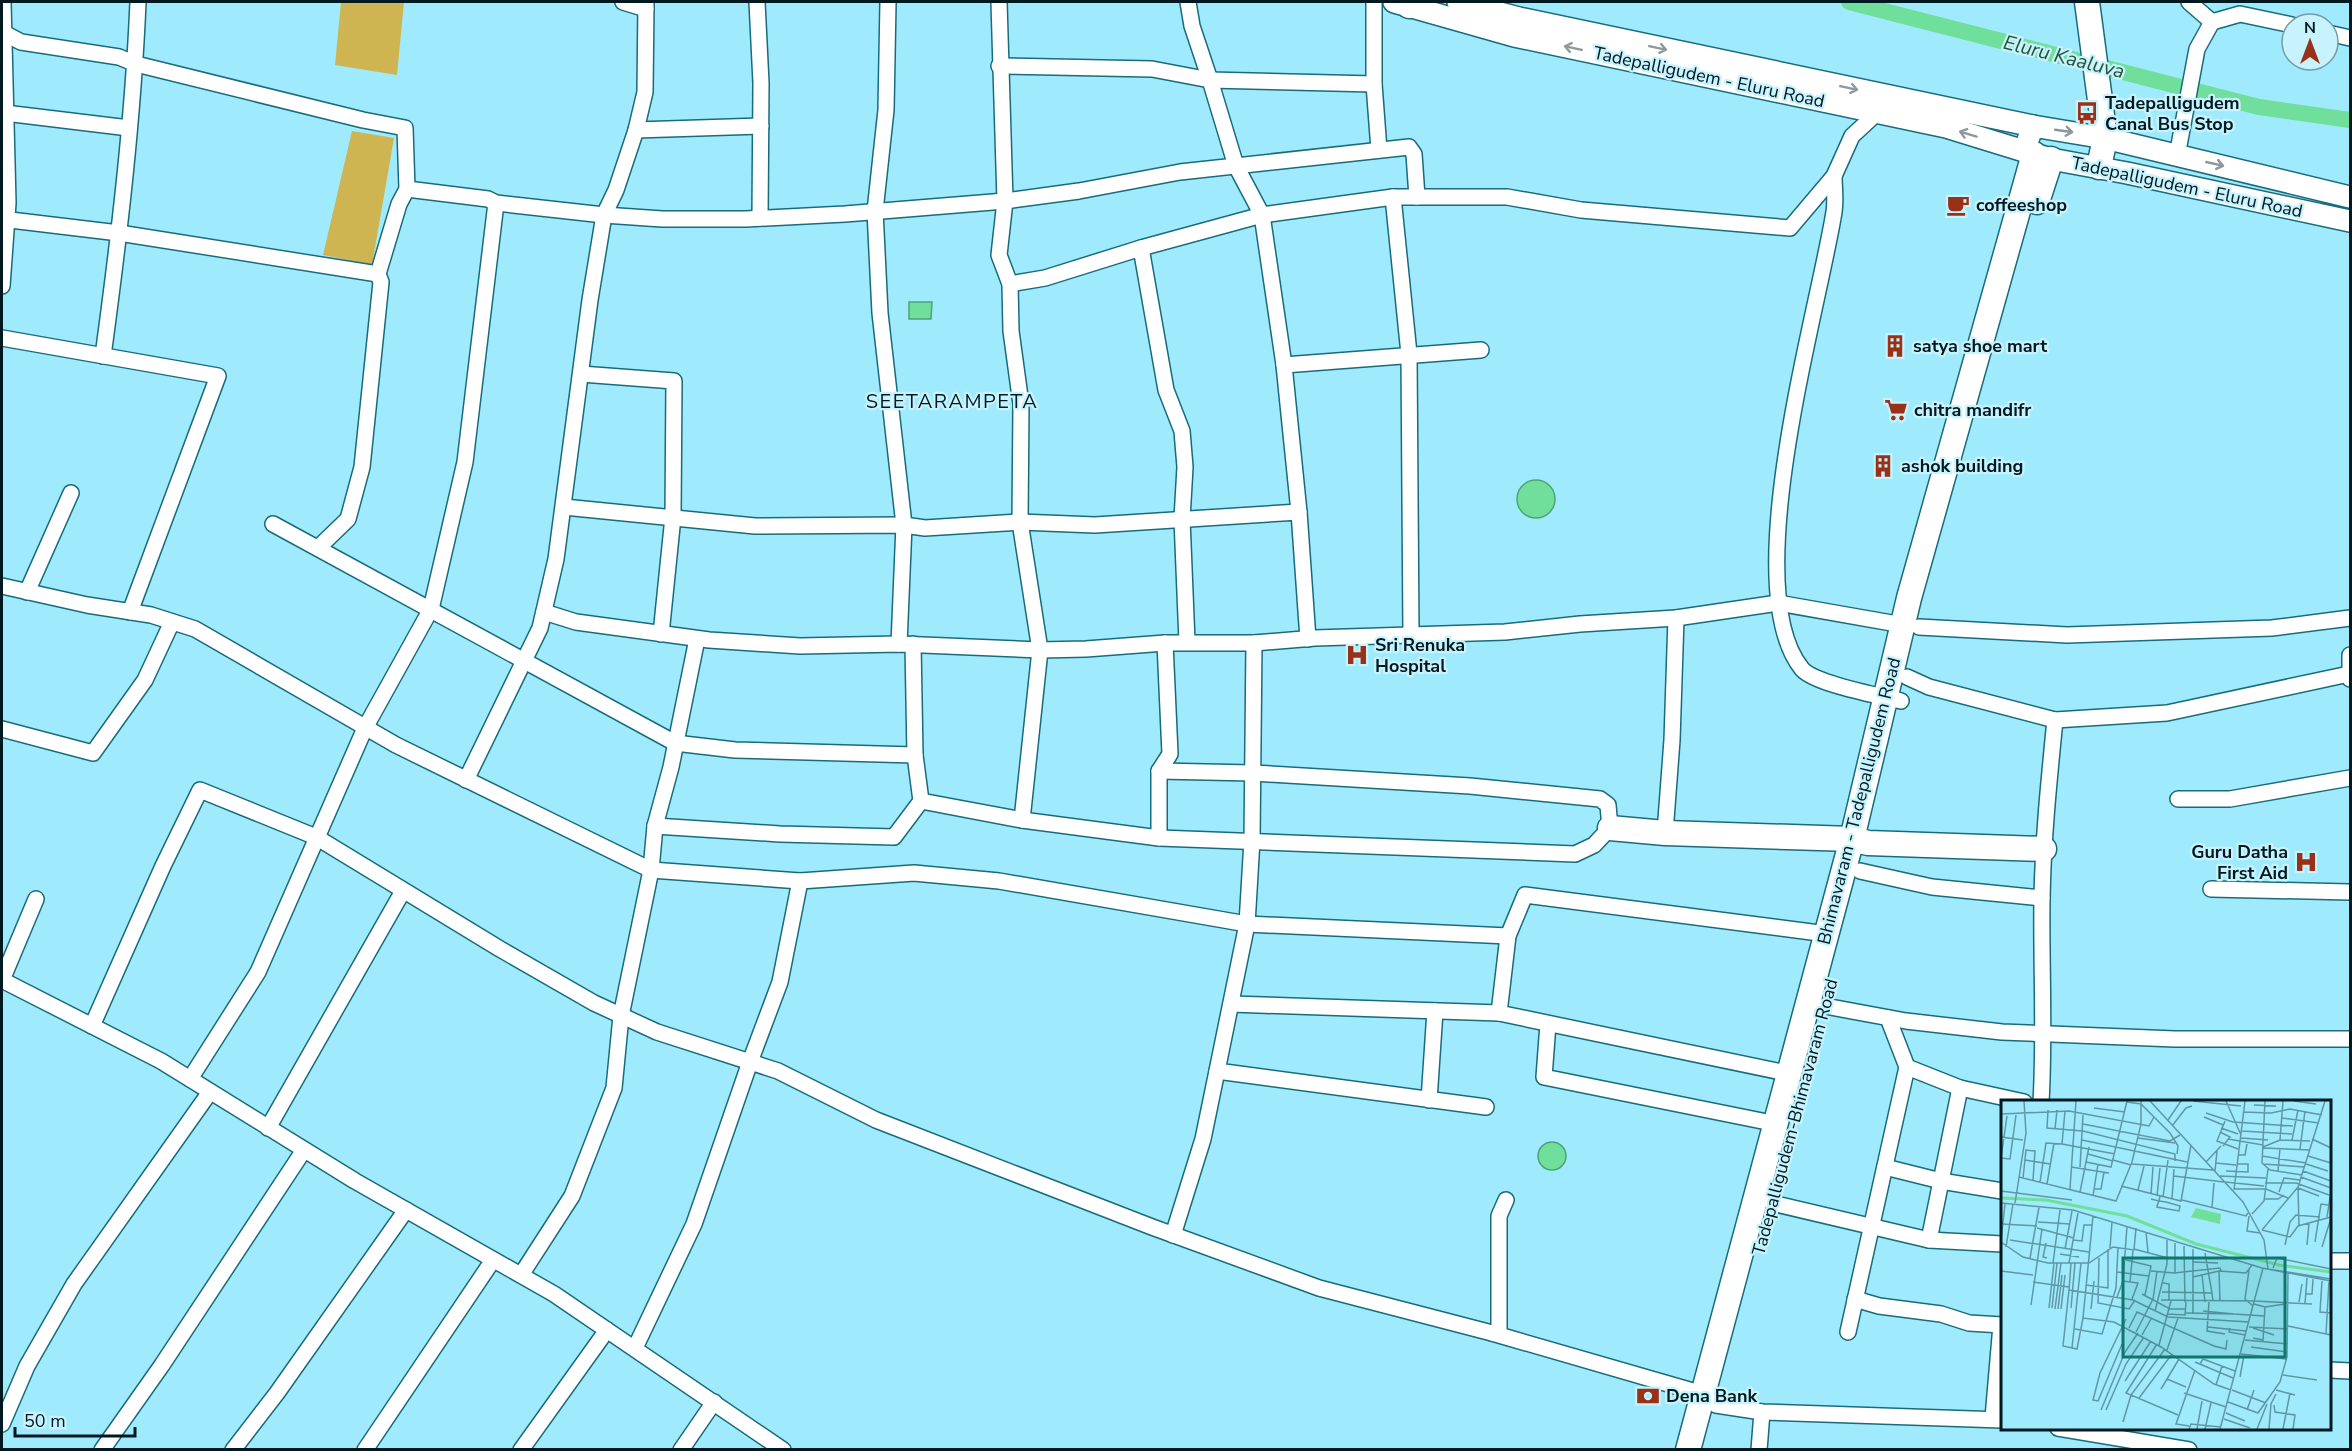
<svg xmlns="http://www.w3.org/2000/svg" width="2352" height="1451" font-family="'Nunito Sans',sans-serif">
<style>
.green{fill:#cfb552}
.water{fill:#70df9b;stroke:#4ea476;stroke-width:1.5}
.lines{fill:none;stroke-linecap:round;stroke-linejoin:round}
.canal{stroke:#70df9b;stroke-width:16}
.minor-casing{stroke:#196b7c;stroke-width:18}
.secondary-casing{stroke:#196b7c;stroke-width:24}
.primary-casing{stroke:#196b7c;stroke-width:27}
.minor{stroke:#fff;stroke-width:15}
.secondary{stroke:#fff;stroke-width:21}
.primary{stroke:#fff;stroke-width:24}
.oneway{stroke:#8c989b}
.labels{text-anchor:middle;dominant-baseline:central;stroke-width:4.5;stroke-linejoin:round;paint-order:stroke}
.street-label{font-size:18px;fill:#001920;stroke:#c7f3fe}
.poi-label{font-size:18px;font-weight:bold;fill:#001920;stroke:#c7f3fe;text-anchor:start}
.water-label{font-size:20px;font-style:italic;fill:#255236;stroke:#c7f3fe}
.neighbourhood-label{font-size:20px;letter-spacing:1.5px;fill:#001920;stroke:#c7f3fe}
.inset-river{fill:none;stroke:#70df9b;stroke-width:3}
.inset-road{fill:none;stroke:#5f97a5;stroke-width:1.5}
.view{fill:#0f766e;fill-opacity:0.15;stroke:#0f766e;stroke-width:3}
.inset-edge{fill:none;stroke:#001920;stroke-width:3}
</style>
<rect width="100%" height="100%" fill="#9febfd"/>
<!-- green -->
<g class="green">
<polygon points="341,2 404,2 397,75 335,65"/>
<polygon points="352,131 394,138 372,265 323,255"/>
</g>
<!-- water -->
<g class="water">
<polygon points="909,302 932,302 931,319 909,319"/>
<circle cx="1536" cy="499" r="19"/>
<circle cx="1552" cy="1156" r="14"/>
</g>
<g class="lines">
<!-- canal -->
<polyline class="canal" points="1849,2 2259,107 2350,120"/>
<!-- minor casing -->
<g class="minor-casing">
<g id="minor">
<polyline points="623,2 646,9"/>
<polyline points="757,2 761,83 760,218"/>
<polyline points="888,2 886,110 875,211 880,313 904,525 899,644"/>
<polyline points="999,2 1005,201 999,255 1010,284 1011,331 1021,404 1020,522 1040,650 1022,820"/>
<polyline points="1188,2 1192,26 1210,80 1236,166 1262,215 1284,365 1299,512"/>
<polyline points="1374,2 1374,84 1379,150"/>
<polyline points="2189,2 2212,22"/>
<polyline points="2,32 21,42 119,57 136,64 363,120 405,128 407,189 399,204 378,274 381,282 362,467 348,519 318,548"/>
<polyline points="2328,33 2350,38"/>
<polyline points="999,66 1152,69 1210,80 1374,84"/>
<polyline points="5,113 129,128"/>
<polyline points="636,130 761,126"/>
<polyline points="2177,156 2197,49 2212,22 2240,14 2292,25"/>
<path d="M1834 176C1834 187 1836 200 1834 212 1818 312 1736 588 1802 669 1815 684 1880 696 1901 701"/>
<polyline points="407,189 488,199 496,203 604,215 662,219 746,219 845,214 1005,201 1079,191 1180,172 1409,147 1414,154 1417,197"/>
<polyline points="1393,197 1409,354 1411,636"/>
<polyline points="2,219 119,233 378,274"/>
<polyline points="1141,248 1166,390 1182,431 1185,467 1182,519 1187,642"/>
<polyline points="1010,284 1045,278 1141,248 1262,215 1393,197 1507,197 1581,210 1790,228 1834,176 1852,136 1878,112"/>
<polyline points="2,286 8,203 3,2"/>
<polyline points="2,338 218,376 130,612"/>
<path d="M103 356C119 238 133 120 138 2"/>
<polyline points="1284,365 1481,350"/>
<polyline points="581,374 674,381 673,517 661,634"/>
<polyline points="564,507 755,526 904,525 925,528 1020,522 1095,525 1299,512 1308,639"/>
<polyline points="273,524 675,743 735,750 915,755"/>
<polyline points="2,586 87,605 151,615 195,629 396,745 651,870 800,881 914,873 999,881 1247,924 1508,936"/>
<polyline points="27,592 71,493"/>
<polyline points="544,612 576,622 709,640 800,646 899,644 1040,650 1086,649 1165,643 1254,643 1315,638 1505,632 1580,624 1676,618 1778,603 1903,625"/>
<polyline points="1919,627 2067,635 2272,628 2350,618"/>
<polyline points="1254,643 1252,840 1247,924 1217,1071 1486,1107"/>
<polyline points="2350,655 2350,679"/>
<polyline points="1907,677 1929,687 2055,720 2167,713 2349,674"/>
<polyline points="2,729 93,753 145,680 172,622"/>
<polyline points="466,780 540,628 556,559 590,300 604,215 616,190 636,130 645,92 646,2"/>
<polyline points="2178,799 2230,799 2350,778"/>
<polyline points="921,801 1022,820 1159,838 1575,854 1594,845 1610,828 1608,805 1600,799 1470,786 1253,773 1159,771"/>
<polyline points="655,826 780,834 894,837 921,801 915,755 913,644"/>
<polyline points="1665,833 1672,740 1676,618"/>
<polyline points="1159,838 1159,771 1170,754 1165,643"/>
<polyline points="1860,871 1932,887 2042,898"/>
<polyline points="2211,889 2350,892"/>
<polyline points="2,980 161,1061 355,1181 554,1294 783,1450"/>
<polyline points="2,980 36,899"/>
<polyline points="1231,1004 1499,1013 1791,1074"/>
<polyline points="1825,1006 1906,1021 2002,1032 2175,1039 2350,1039"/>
<polyline points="1499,1013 1508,936 1525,895 1827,934"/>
<polyline points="1888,1018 1907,1067 1960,1088 2024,1102"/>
<polyline points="1548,1024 1544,1077 1777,1124"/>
<polyline points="92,1026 163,866 200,790 316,837 500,949 594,1003 657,1032 778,1071 876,1120 1152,1227 1319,1288 1492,1333 1499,1331 1499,1216 1506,1200"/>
<polyline points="190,1079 258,972 365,728 431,609 465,462 496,203"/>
<polyline points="1429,1100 1435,1011"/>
<path d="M2041 1102C2045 1034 2041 967 2042 899 2043 839 2049 780 2055 720"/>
<polyline points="268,1128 403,891"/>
<polyline points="1885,1167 1941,1181 2002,1191"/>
<polyline points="1772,1203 1929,1240 2002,1244"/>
<polyline points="1173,1235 1203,1139 1217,1071"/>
<polyline points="1929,1240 1960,1088"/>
<polyline points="2330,1261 2350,1261"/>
<polyline points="521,1275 572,1196 614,1088 621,1016 651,870 655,826 671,767 697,639"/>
<polyline points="1855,1299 1879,1306 1941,1314 1969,1323 2002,1325"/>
<polyline points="1848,1332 1907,1067"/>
<polyline points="1492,1333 1703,1394"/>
<polyline points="635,1348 694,1224 750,1062 780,982 800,881"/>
<polyline points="2330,1370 2350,1371"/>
<polyline points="1716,1405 1762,1412 2002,1420"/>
<polyline points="1993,1418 2001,1325"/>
<polyline points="2,1424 27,1366 74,1284 210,1092"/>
<polyline points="2058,1428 2189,1450"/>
<polyline points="102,1450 162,1365 304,1150"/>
<polyline points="233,1450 277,1393 406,1210"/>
<polyline points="365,1450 493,1260"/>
<polyline points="521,1450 607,1330"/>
<polyline points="681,1450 714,1402"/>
<polyline points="1759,1450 1762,1412"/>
</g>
</g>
<!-- secondary casing -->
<g class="secondary-casing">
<g id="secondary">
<polyline points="1394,2 1514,36 1946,127 2024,151"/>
<polyline points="1458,2 1519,18 2033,126"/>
<polyline points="2350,197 2105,138 2033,126 2024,151 2051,159 2127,173 2350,221"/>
</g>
</g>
<!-- primary casing -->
<g class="primary-casing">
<g id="primary">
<polyline points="2087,2 2105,138 2099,167"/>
<polyline points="1409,6 1411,2"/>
<polyline points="2037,202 2051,159"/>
<polyline points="1610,828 1665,833 1852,839 1868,843 2044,849"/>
<polyline points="1688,1450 1852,839 1909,598 2034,154"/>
</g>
</g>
<!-- minor -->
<use href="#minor" class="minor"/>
<!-- secondary -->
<use href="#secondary" class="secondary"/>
<!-- primary -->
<use href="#primary" class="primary"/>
</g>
<!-- one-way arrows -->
<defs><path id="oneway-shaft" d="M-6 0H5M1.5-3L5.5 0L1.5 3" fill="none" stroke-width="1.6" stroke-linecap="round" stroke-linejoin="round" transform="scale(1.5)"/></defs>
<g class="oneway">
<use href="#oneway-shaft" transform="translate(1573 48) rotate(-168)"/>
<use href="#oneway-shaft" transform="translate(1658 48) rotate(12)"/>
<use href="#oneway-shaft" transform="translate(1849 88) rotate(12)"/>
<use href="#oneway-shaft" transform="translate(2064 131) rotate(8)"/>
<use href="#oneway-shaft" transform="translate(1968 134) rotate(-163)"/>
<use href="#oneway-shaft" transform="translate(2215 164) rotate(13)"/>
</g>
<!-- icons -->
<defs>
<g id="bus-bare" transform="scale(1.8)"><path d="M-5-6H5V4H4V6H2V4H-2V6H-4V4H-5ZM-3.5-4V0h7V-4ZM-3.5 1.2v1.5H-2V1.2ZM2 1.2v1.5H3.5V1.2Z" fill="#993017" stroke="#c7f3fe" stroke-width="2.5" paint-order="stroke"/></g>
<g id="cafe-bare" transform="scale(1.8)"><path d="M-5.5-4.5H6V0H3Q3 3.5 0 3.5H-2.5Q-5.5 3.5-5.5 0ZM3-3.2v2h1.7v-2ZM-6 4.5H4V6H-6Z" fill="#993017" stroke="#c7f3fe" stroke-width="2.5" paint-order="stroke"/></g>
<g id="building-bare" transform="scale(1.8)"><path d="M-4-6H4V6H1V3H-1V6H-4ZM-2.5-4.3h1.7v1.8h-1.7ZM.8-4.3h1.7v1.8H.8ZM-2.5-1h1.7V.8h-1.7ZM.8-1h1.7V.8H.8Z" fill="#993017" stroke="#c7f3fe" stroke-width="2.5" paint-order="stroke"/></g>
<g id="supermarket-bare" transform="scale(1.8)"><path d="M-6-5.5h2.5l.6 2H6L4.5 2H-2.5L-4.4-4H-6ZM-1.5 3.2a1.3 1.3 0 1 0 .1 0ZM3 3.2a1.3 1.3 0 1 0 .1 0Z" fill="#993017" stroke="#c7f3fe" stroke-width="2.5" paint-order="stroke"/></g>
<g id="hospital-bare" transform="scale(1.8)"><path d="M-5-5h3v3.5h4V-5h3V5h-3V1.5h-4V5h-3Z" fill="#993017" stroke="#c7f3fe" stroke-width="2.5" paint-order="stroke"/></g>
<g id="bank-bare" transform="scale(1.8)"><path d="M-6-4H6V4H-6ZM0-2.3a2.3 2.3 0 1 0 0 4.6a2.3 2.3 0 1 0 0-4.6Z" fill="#993017" stroke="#c7f3fe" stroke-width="2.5" paint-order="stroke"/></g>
</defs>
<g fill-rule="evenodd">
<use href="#bus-bare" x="2087" y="113"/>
<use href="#cafe-bare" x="1958" y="205"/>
<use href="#building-bare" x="1895" y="346"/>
<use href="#supermarket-bare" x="1896" y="410"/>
<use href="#building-bare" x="1883" y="466"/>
<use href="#hospital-bare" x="1357" y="655"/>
<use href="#hospital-bare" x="2306" y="862"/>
<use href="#bank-bare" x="1648" y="1396"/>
</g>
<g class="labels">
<!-- street labels -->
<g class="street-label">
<text transform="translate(1709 77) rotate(12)">Tadepalligudem - Eluru Road</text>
<text transform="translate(2187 187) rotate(12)">Tadepalligudem - Eluru Road</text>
<text transform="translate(1859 801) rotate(-76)">Bhimavaram - Tadepalligudem Road</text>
<text transform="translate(1795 1117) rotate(-75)">Tadepalligudem-Bhimavaram Road</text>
</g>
<!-- poi labels -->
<g class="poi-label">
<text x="2105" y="103">Tadepalligudem<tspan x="2105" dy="21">Canal Bus Stop</tspan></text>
<text x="1976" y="205">coffeeshop</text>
<text x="1913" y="346">satya shoe mart</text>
<text x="1914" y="410">chitra mandifr</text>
<text x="1901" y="466">ashok building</text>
<text x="1375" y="645">Sri Renuka<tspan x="1375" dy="21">Hospital</tspan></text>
<text x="2288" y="852" text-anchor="end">Guru Datha<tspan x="2288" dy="21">First Aid</tspan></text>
<text x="1666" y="1396">Dena Bank</text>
</g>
<!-- water labels -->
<g class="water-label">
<text transform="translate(2064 57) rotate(14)">Eluru Kaaluva</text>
</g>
<!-- neighbourhood labels -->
<g class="neighbourhood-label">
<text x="952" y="401">SEETARAMPETA</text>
</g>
</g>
<!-- overview -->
<g transform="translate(2001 1100)">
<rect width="330" height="330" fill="#9febfd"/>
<path d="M195 108 220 114 219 124 190 117Z" fill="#70df9b"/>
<path class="inset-river" d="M0 98 45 100 126 116 195 144 278 165 330 172"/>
<path class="inset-road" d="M149 1 242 102 263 140 267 169M192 1 240 6M225 1 240 35M264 1 261 63 269 70 301 75M293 1 315 4M126 2 140 4 169 33 177 46 176 54M253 5 275 6M93 8 124 12M47 10 46 28 82 31 174 54V61M242 12 270 13 289 9 321 15M205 13 232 22 292 26M0 14 68 11 148 26 153 17M203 17 222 25M281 18 318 23M167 20 180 1M224 21 216 41 237 49M82 24 169 41 179 35M171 26 185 8 191 6M220 28 237 34M54 29 56 10M241 31 291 34M219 32 229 37 222 46M0 37 22 40M137 38 174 43M240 38 267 40M227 39 262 45M311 39 330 48M81 40 186 62M279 40 282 1M291 40 297 10M61 44 114 54M262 47 279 40 309 41M262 48 308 50M299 49 304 11M87 54 112 61M237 55H244L246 44M261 56 305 63M307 56 330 63M0 58 9 59 15 15M0 58 6 16M24 60 49 64M112 60 130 65M85 62 110 67 126 1M205 62 220 46M215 63 235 65M131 64 212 70M262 64 304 67M305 64 327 71M70 67 108 73M79 67 82 15M214 71 216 51M225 71 247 72V64H236M277 71 279 48M302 71 330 81M173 76 223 82M219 76 265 78M18 77 115 101 131 62 140 24V1M300 77 330 88M22 78 25 50 34 51 32 80M39 82 45 43 61 44 64 11M224 82 263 86M264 83H295L328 95M46 84 53 43M120 86 180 101 190 45M297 88 318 96M69 89 75 1M93 89H100L103 72M233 89H265L287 98M137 90 143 66M233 90 244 1M0 91 71 100M79 92 88 47M278 92 283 78 299 80M150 94 152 67M92 96 97 64M156 96 159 68M162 97 167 60M150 99 158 101 165 102 179 106 178 111 156 107V106L158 101 159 96M171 99 173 69M264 99H277L283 95M181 100 245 116 247 113M0 103 72 110 261 168M14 103 25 33 23 1M211 107 213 83M251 114 263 101 267 69M248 116 246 131 259 133M326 117 330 91M37 122 69 124M0 124 36 126M298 126 297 87 324 1M36 128 73 138M261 130 289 137 297 126 330 117M261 130 297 87M145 132 147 152M0 140 4 104M9 140 88 152M72 140 81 141 83 125H91M0 142 22 157 47 163H88L112 147 133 150 135 128M314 142 320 104 327 105M45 143 42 157 46 158M174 143V173M284 145 289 122 295 115 319 117M306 145 308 123M183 146 184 202M5 147 12 104M321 147 330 118M109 148 111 122M64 149 71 111M133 149 167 158M192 149V214M204 153 211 193M59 154 78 157M29 158 38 107M98 158 97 203 128 209 134 200M121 159 150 166 144 195M191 162 217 163M52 163 59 110M68 163 77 113M70 163 68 190 132 200 167 217 248 222M272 168 276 158 330 169M248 170 244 199 252 206M0 171 32 175M150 171 173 173 219 168 220 171M218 171 219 201M116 172 148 176M201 175 204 202M192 177 218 171 245 173 251 165M330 179 261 168 330 181M122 181 137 183 131 199M321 181 319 212 330 213M32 182 68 187M129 182 132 150M162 183 168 184V201M85 185 107 188V149M68 190 62 246 76 249 82 218 113 222 160 247 213 284 230 290M161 192 211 193 212 201M141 194 169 209H185M304 194H311L312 179M116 197 122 181 126 126M160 200 253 201M254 201 311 204M208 202 206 231 224 234M298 202 301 184M304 203 306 178M253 204 264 207 284 204M30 205 41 129M48 208 53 163M51 208 56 163M70 208 74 163M54 209 60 163M57 209 61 175M60 209 64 175M90 209 93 181M154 211 166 164V140M202 211 233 214M185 213 233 214M167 214 184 215 185 202M233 214 263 216M82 218 92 116M287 226 330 235M207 227 245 231M248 227 287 229M128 228 136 212 213 246 225 249 226 240M229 228 228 232 244 235M252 228 273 235M74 229 101 234 115 188 117 148M135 232 152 199 156 171M325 234 328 181M141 235 150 219M252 238 262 240 264 207M244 240 287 244M121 244 97 301 92 300 99 273 125 219M156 244 125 293 177 315M158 245 170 201M250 247 286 252M71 248 80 163M166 250 177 218M240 254 285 259M194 262 232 278M199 264 202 259 234 271M282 275 316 280M239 277 243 255M166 279 178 259M124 281 150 241M215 285 221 266M160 289 166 279 185 287M231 290 265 303M275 290 294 295M183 293 225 307M138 298 171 254M227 302 257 313 279 282 286 257 287 173M273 305 274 312 294 315 292 329M100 310 124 252 137 233M105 310 125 264 143 237M246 310 253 290M225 313 244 321M223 319 249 328M122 322 130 295 164 249M188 326 175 324 194 270M188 329 190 324 220 327M196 329 201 301M204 329 210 303M219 329 262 168M256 329 266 304M268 329 270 304 275 294M282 329 289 293"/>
<path class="view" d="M122 158H284V257H122Z"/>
<rect width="330" height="330" class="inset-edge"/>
</g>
<!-- border -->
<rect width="2352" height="1451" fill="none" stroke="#001920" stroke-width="6"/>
<!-- north arrow -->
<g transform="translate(2310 42)"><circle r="28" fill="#c7f3fe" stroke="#779ca5" stroke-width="1.5"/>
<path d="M0-4.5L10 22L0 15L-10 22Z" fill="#993017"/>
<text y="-9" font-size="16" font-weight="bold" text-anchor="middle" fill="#001920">N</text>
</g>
<!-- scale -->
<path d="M15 1427v9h120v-9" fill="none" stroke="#001920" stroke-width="3"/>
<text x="24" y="1427" font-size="18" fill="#001920" stroke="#c7f3fe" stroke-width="4.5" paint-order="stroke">50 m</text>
</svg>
